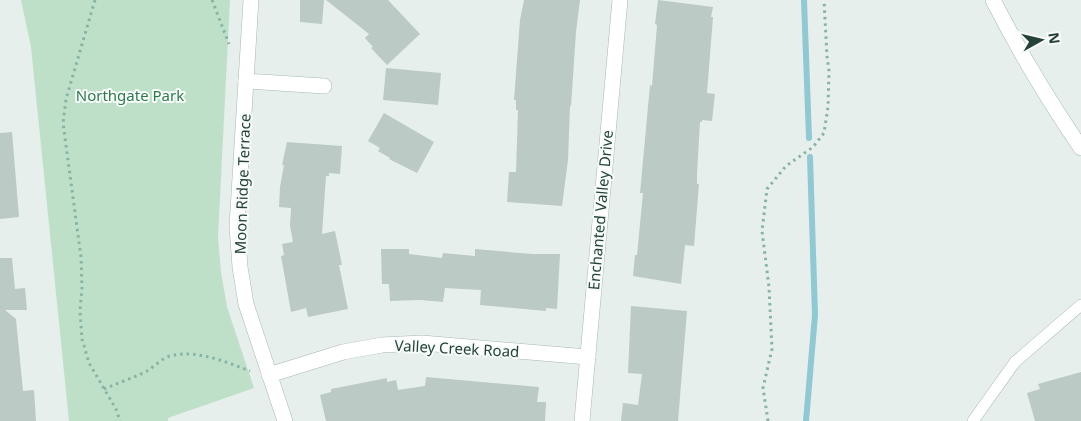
<svg xmlns="http://www.w3.org/2000/svg" width="1081" height="421" font-family="'Noto Sans',sans-serif">
<style>
.green{fill:#bfe0c8}
.lines{fill:none;stroke-linecap:round;stroke-linejoin:round}
.stream{stroke:#8ec9d4;stroke-width:6}
.building{fill:#bbcac4}
.service-casing{stroke:#a8b8b2;stroke-width:12}
.minor-casing{stroke:#a8b8b2;stroke-width:16}
.secondary-casing{stroke:#a4bbb3;stroke-width:16}
.path{stroke:#86b3a5;stroke-width:3;stroke-dasharray:2.5 4;stroke-linecap:butt}
.service{stroke:#fff;stroke-width:11}
.minor{stroke:#fff;stroke-width:15}
.secondary{stroke:#fff;stroke-width:15}
.labels{text-anchor:middle;dominant-baseline:central;stroke-width:4;stroke-linejoin:round;paint-order:stroke}
.park-label{font-size:15px;fill:#2d7a4b;stroke:#f7fbf9}
.street-label{font-size:15px;fill:#24423a;stroke:#f7fbf9}
</style>
<rect width="100%" height="100%" fill="#e6efeb"/>
<!-- green -->
<polygon class="green" points="21,0 230,0 218,237 221,272 227,307 254,388 168,418 168,421 69,421 31,47"/>
<g class="lines">
<!-- stream -->
<g class="stream">
<polyline points="804,0 809,138"/>
<polyline points="806,421 815,315 810,157"/>
</g>
</g>
<!-- building -->
<g class="building">
<polygon points="300,0 324,0 322,24 300,22"/>
<polygon points="326,0 388,0 420,34 387,65 371,48 373,47 365,38 369,34"/>
<polygon points="524,0 580,0 576,32 571,106 570,106 568,160 562,206 507,202 509,172 516,172 518,110 516,110 516,100 514,100 520,20"/>
<polygon points="658,0 713,7 711,17 713,17 707,93 715,94 712,121 702,120 702,122 700,122 697,174 697,184 699,184 694,246 685,245 681,284 633,276 635,255 637,255 643,193 640,193 650,85 652,86 657,25 655,24"/>
<polygon points="386,68 441,73 438,105 383,100"/>
<polygon points="384,113 434,142 417,173 389,159 390,158 378,151 380,148 368,141"/>
<polygon points="12,132 19,217 0,219 0,133"/>
<polygon points="287,142 342,146 340,174 329,173 329,176 326,176 322,234 335,231 342,265 339,265 348,309 308,317 306,308 291,312 281,256 284,255 282,244 293,242 290,226 291,208 279,207 280,187 284,165 282,165"/>
<polygon points="381,249 409,249 409,254 442,258 443,253 475,256 475,249 532,254 560,254 557,309 546,308 546,311 480,305 481,290 445,288 443,302 421,300 390,301 389,284 382,284"/>
<polygon points="0,258 12,258 15,289 25,288 27,310 5,310 16,319 23,391 34,390 36,421 0,421"/>
<polygon points="631,306 687,311 678,421 621,421 623,403 638,405 642,374 628,373"/>
<polygon points="1081,372 1081,421 1035,421 1027,393 1040,389 1038,384"/>
<polygon points="426,377 539,387 537,402 546,402 545,421 326,421 320,395 331,392 331,389 387,378 387,382 396,380 398,390 425,386"/>
</g>
<g class="lines">
<!-- service casing -->
<g class="service-casing">
<polyline id="service" points="973,421 1015,362 1081,305"/>
</g>
<!-- minor casing -->
<g class="minor-casing">
<g id="minor">
<polyline points="251,0 237,226 240,267 246,304 285,421"/>
<polyline points="246,81 324,86"/>
<polyline points="269,375 343,352 382,345 422,343 588,357"/>
<polyline points="582,421 620,0"/>
</g>
</g>
<!-- secondary casing -->
<g class="secondary-casing">
<path id="secondary" d="M993 0C1019 51 1048 100 1081 148"/>
</g>
<!-- path -->
<g class="path">
<polyline points="95,0 66,99 63,123 81,257 82,288 80,310 82,339 89,363 116,409 120,421"/>
<polyline points="212,0 229,44"/>
<path d="M104 389C118 383 133 378 147 371 154 367 162 358 170 356 196 349 226 362 250 371"/>
<polyline points="768,421 763,388 772,349 769,287 762,231 767,189 786,166 813,147 824,133 828,107 829,71 827,56 824,0"/>
</g>
<!-- service -->
<use href="#service" class="service"/>
<!-- minor -->
<use href="#minor" class="minor"/>
<!-- secondary -->
<use href="#secondary" class="secondary"/>
</g>
<g class="labels">
<!-- park labels -->
<g class="park-label">
<text x="130" y="95">Northgate Park</text>
</g>
<!-- street labels -->
<g class="street-label">
<text transform="translate(242 184) rotate(-88)">Moon Ridge Terrace</text>
<text transform="translate(600 210) rotate(-85)">Enchanted Valley Drive</text>
<text transform="translate(457 348) rotate(3)">Valley Creek Road</text>
</g>
</g>
<!-- north arrow -->
<g transform="translate(1041 40) rotate(82)" stroke="#f7fbf9" stroke-width="4" paint-order="stroke">
<path d="M0-4L9 19L0 12L-9 19Z" fill="#24423a"/>
<text y="-8" font-size="14" font-weight="bold" text-anchor="middle" fill="#24423a">N</text>
</g>
</svg>
